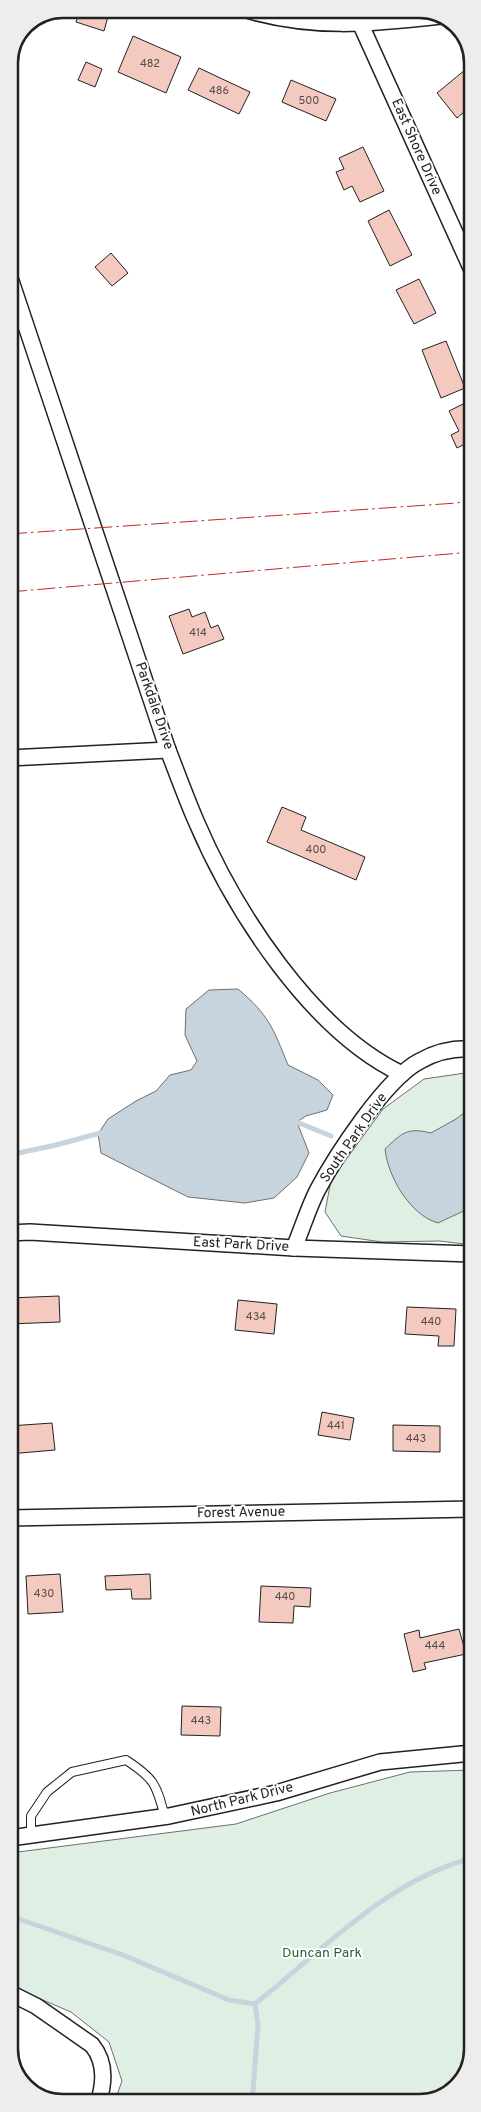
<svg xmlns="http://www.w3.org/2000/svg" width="481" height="2112" font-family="Overpass,sans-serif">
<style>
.green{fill:#e0efe3;stroke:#6f6f6f}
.water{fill:#c7d3dd;stroke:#6f6f6f}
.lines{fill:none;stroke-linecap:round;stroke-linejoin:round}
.stream{stroke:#c7d3dd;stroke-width:5}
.building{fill:#f3c9c0;stroke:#222}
.lane-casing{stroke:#222;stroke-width:10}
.street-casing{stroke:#222;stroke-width:18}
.lane{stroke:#fff;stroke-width:8}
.street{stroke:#fff;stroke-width:15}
.power{stroke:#c62828;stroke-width:1;stroke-dasharray:18 4 2.5 4;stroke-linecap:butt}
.labels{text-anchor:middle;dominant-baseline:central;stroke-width:4;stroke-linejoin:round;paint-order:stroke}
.number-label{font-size:11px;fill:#564c4a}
.street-label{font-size:14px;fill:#222;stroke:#fff}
.park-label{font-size:14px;fill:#2f5e38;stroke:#fff}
.rim{fill:none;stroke:#222;stroke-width:2.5}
</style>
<rect width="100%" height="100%" fill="#fff"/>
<!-- green -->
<g class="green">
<polygon points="472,1072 472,1245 440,1241 382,1242 341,1236 325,1212 331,1180 383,1109 424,1079"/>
<polygon points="472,1770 472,2050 459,2085 429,2102 114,2103 122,2081 109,2042 71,2012 10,1986 10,1853 236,1824 330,1793 410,1772"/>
</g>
<!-- water -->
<g class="water">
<path d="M238 989C269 1015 273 1028 288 1065L318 1080 333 1095 327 1110 306 1116 297 1122 309 1153 297 1177 274 1198 245 1203 188 1197 101 1153 98 1134 108 1119 136 1101 156 1091 170 1075 191 1070 197 1061 185 1035 186 1009 209 990Z"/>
<path d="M472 1107V1207L438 1223C410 1215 388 1177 385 1149 402 1133 407 1127 431 1133L456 1119Z"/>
</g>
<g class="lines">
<!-- stream -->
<g class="stream">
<polyline points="292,1120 331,1136"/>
<polyline points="9,1155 56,1145 104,1132"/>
<path d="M10 1916 123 1955 229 2000 255 2004C323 1950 386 1881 472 1858"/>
<polyline points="252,2103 258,2025 255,2004"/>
</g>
</g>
<!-- building -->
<g class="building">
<polygon points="80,9 110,9 104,31 76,22"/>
<polygon points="133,36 181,57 166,93 118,72"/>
<polygon points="86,62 102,69 95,87 78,80"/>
<polygon points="471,65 471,97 467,101 471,106 457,118 437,93"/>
<polygon points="199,68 250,92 239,114 188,90"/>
<polygon points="291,80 336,99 326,121 282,102"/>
<polygon points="363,147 384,191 360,202 352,186 344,190 336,172 344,169 339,158"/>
<polygon points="389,210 412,255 390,266 368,221"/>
<polygon points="111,253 128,273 112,286 95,267"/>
<polygon points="419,279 436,313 414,324 396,290"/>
<polygon points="446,341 465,388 441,398 422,350"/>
<polygon points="471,400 471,449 468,451 465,444 457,448 451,435 459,431 449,411"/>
<polygon points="189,609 192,617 205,612 211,628 218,625 224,639 183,654 169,616"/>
<polygon points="282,807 306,817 301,830 365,857 356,880 267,842"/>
<polygon points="59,1296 60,1322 9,1324 9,1298"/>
<polygon points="238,1300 277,1304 274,1334 235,1330"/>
<polygon points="407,1307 456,1309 454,1346 438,1346 439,1336 405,1334"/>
<polygon points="322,1412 354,1418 350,1440 318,1435"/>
<polygon points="465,1417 472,1417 472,1446 467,1446"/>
<polygon points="52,1423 55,1450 9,1454 9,1426"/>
<polygon points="393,1425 440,1426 440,1452 393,1451"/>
<polygon points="60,1574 63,1612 28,1614 26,1576"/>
<polygon points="150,1574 151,1599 132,1599 131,1589 106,1590 105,1576"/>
<polygon points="261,1586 311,1588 310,1607 294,1606 293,1623 259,1622"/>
<polygon points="459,1629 466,1654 424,1663 426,1669 413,1672 404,1634 419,1630 420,1638"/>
<polygon points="182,1706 221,1707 220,1736 181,1735"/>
</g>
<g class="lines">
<!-- lane casing -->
<g class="lane-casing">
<path id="lane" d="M31 1835V1816L47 1792 72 1772 126 1760C155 1779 156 1784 165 1817"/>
</g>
<!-- street casing -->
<g class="street-casing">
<g id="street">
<path d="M243 9C313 30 370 24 441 16"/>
<polyline points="361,25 471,268"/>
<path d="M9 275 168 750C177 773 186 798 196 821 234 910 311 1031 402 1074"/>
<polyline points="9,758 168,750"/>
<polyline points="9,1233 30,1232 294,1248 472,1254"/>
<path d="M294 1248C302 1229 308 1209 317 1191 335 1157 386 1078 420 1061 436 1052 454 1048 472 1049"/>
<polyline points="9,1518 472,1509"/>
<polyline points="10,1838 169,1816 276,1793 380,1762 472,1753"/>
<path d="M10 1993 36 2006 92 2045C106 2062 105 2082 98 2103"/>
</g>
</g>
<!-- lane -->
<use href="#lane" class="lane"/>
<!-- street -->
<use href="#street" class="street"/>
<!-- power -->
<g class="power">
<polyline points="9,534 457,503 471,500"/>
<polyline points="9,592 472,552"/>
</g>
</g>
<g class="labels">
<!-- number labels -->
<g class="number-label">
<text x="150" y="64">482</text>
<text x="219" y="91">486</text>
<text x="309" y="101">500</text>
<text x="198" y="633">414</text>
<text x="316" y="850">400</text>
<text x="256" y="1317">434</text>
<text x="431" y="1322">440</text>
<text x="336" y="1426">441</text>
<text x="416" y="1439">443</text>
<text x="44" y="1594">430</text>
<text x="285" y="1597">440</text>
<text x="435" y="1646">444</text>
<text x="201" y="1721">443</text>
</g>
<!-- street labels -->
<g class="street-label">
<text transform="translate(416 147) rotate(66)">East Shore Drive</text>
<text transform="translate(154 706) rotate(71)">Parkdale Drive</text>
<text transform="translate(354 1138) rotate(-55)">South Park Drive</text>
<text transform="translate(241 1245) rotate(3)">East Park Drive</text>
<text transform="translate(241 1513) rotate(-1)">Forest Avenue</text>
<text transform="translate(242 1800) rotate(-14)">North Park Drive</text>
</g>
<!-- park labels -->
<g class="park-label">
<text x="322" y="1953">Duncan Park</text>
</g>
</g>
<!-- crop -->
<path d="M0 0H481V2112H0ZM63 18H419A45 45 0 0 1 464 63V2049A45 45 0 0 1 419 2094H63A45 45 0 0 1 18 2049V63A45 45 0 0 1 63 18Z" fill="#ededed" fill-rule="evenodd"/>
<path class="rim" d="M63 18H419A45 45 0 0 1 464 63V2049A45 45 0 0 1 419 2094H63A45 45 0 0 1 18 2049V63A45 45 0 0 1 63 18Z"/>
</svg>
